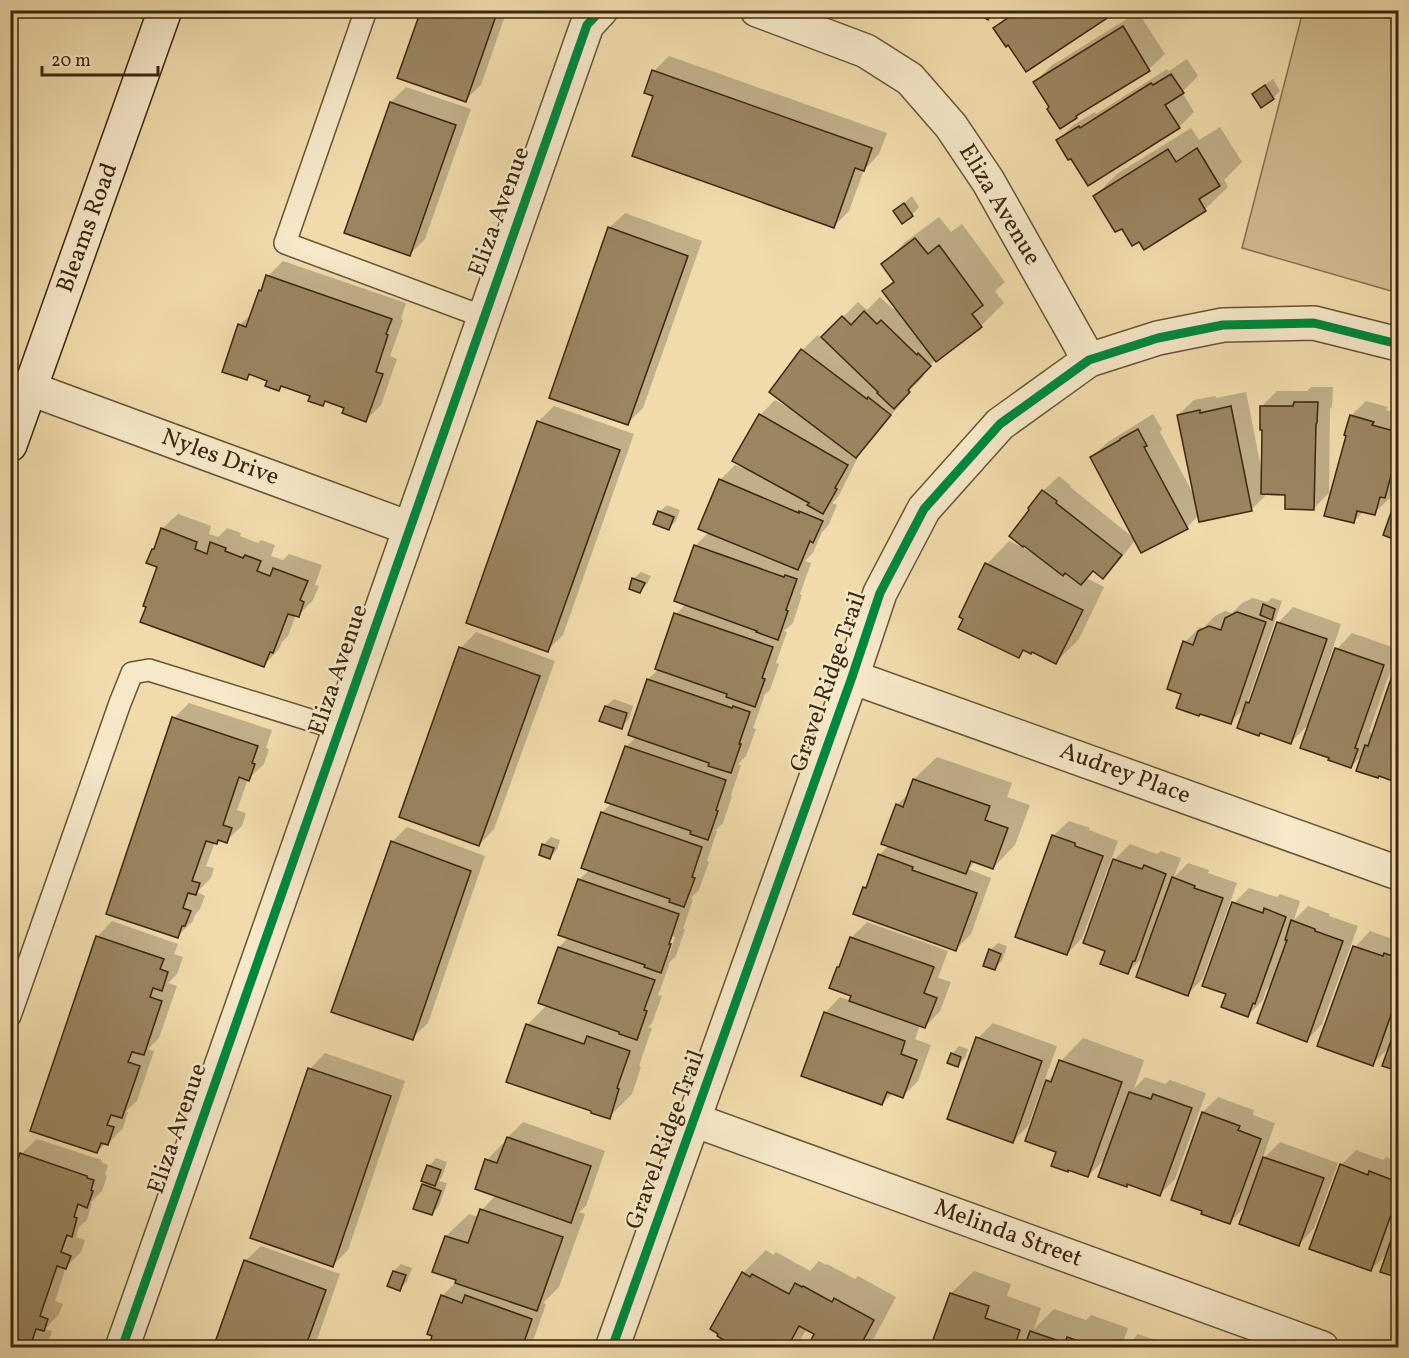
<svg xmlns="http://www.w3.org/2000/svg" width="1409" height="1358" font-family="Vollkorn,serif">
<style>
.green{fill:#d2bc91;stroke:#86724f;stroke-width:1.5}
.shadow{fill:#0003;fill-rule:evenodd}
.building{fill:#9a8560;stroke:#3b270d;stroke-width:1.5}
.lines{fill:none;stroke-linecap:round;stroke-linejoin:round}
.lane-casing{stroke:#685435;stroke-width:24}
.street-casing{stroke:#685435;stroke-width:36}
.secondary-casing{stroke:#3b270d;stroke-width:36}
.lane{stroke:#f6e8c9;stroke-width:21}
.street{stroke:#f6e8c9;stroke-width:33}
.secondary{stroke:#f6e8c9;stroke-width:33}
.cycleway-casing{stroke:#f6e8c9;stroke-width:13}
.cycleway{stroke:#00873e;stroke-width:9}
.labels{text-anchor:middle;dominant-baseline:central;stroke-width:4.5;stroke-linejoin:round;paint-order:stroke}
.street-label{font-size:24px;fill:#3b270d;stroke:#f6e8c9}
</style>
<rect width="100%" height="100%" fill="#f1dbac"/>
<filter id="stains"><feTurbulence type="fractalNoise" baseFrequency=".00333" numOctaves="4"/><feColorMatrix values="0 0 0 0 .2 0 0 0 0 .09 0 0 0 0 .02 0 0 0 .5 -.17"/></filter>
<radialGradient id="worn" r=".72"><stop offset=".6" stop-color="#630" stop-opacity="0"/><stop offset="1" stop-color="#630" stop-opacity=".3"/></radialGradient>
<!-- green -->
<polygon class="green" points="1303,11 1398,11 1398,293 1242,248"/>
<!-- shadow -->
<g class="shadow">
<polygon points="422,10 507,10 481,85 465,100"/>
<polygon points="1013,10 1116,10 1009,43 995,28"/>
<polygon points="1138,12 1165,54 1149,69 1083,111 1076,117 1051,107 1035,82 1051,66"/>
<polygon points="669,56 887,133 879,154 864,170 849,211 834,226 655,96 654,71"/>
<polygon points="1187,59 1198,76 1182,92 1194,112 1179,127 1071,157 1058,141 1073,125 1095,112 1096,114 1167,69 1169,71"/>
<polygon points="1273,79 1280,91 1273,98 1254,94 1261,87"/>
<polygon points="406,87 471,109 425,239 410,254 346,232 391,102"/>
<polygon points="1220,127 1242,162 1224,180 1228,187 1205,209 1144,248 1140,240 1095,196 1117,174 1191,128 1199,140"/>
<polygon points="912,196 919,207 912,215 895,211"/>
<polygon points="625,213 702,241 643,408 628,423 609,228"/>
<path d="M939 217 951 232 962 224 1005 282 995 291 1004 303 981 326 936 359 922 374 924 376 903 397 905 399 862 449 838 497 832 503 837 505 828 526 822 532 813 553 805 561 811 563 800 594 802 595 793 623 784 631 787 632 776 663 779 664 770 690 763 696 764 697 753 728 756 729 746 756 738 764 741 765 731 795 732 796 723 823 715 831H717L707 861 709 862 699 890 691 898 693 899 683 929H685L676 956 668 964 669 965 658 995 662 996 652 1023 648 1027 652 1028 639 1066 641 1067 632 1094 609 1117 527 1025 547 1005 559 947 569 937 579 880 589 870 583 867 602 812 612 803 607 801 627 746 637 736 629 734 648 679 659 669 676 614 686 604 695 546 709 532 720 480 735 465 748 470 760 415 775 400 789 408 790 406 771 392 802 350 818 335 822 338 858 302 867 310 880 297 893 309 896 307 884 291 895 280 883 265 905 242ZM672 936 675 937 669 955H665Z"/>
<polygon points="283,261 406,303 401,319 403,320 390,356 397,359 381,405 366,420 346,407 327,400 323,405 312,395 283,385 279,390 269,380 251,374 246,378 240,325 253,312 260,291 264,287 268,276"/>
<polygon points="1311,387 1333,387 1332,407 1330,408 1329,493 1314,508 1286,493 1266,493 1266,495 1251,510 1199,515 1187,527 1142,551 1136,539 1118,562 1102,577 1094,570 1086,578 1104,587 1079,639 1056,662 1026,649 1019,656 961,616 987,564 1009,541 1032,552 1043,491 1059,476 1071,486 1070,487 1135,539 1092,457 1108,442 1153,414 1162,429 1160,432 1195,497 1178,415 1194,400 1215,396 1216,398 1246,392 1261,467 1262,467 1262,406 1277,391 1307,391"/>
<polygon points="1366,401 1388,407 1386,410 1398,413 1398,482 1392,489 1390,498 1374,513 1364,511 1353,522 1348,435 1351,416"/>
<polygon points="554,406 634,434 563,635 548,650 538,422"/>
<polygon points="1398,497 1398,539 1385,534"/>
<polygon points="667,505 680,510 676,521 669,528 659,512"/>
<polygon points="178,514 211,526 209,534 218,537 227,528 241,533 240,536 258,543 261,540 275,545 271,556 283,560 289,554 322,565 315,585 319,586 313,600 298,616 296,615 288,636 282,642 279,649 264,665 148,606 159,566 153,549 156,546 162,529"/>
<polygon points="641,572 651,576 647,584 640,591 633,579"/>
<polygon points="1253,598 1267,602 1272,598 1282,601 1247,703 1252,697 1278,623 1293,607 1341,624 1309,720 1311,721 1337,649 1352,633 1398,649 1369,732 1373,734 1397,668 1398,666 1398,781 1380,775 1364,753 1351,767 1311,722 1291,742 1246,707 1230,722 1183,693 1185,642 1200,627 1203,628 1215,616 1225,611 1232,613 1242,603"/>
<polygon points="476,632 555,661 494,829 479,845 461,648"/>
<polygon points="614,699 633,706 629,719 621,727 601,720 606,706"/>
<polygon points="189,703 272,730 266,748 269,749 264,764 248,779 237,810 246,813 242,826 226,841 220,839 216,842 215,842 206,866 214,868 211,878 197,892 205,896 200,909 195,915 193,921 177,937 174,718"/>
<polygon points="937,757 1012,783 1007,797 1030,805 1015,845 993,868 976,861 968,869 991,878 971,934 956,949 855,913 865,888 869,883 879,855 889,845 897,805 910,792 914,779"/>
<polygon points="1069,821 1090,828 1089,830 1118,841 1082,938 1067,954 1053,836"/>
<polygon points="407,827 485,856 428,1023 412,1038 392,842"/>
<polygon points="551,837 560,840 557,850 550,857 543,845"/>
<polygon points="1130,844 1157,854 1161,851 1181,858 1174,877 1188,863 1209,870 1208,873 1237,883 1203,978 1188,994 1146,954 1128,972 1107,950 1114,860"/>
<polygon points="1249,888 1277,897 1280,894 1300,901 1294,920 1308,906 1330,914 1329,916 1358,926 1322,1024 1307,1040 1273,984 1266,990 1263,1000 1248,1015 1228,993 1234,903"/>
<polygon points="112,921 178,944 174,954 183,957 177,974 168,983 177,986 159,1038 148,1049 154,1051 137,1101 126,1111 128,1112 123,1128 108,1144 106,1143 97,1152 97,937"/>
<polygon points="867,922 948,951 938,978 951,982 940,1011 925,1027 920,1025 915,1039 931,1045 918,1081 903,1096 893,1093 882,1104 825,1013 840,997 851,1001 853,995 838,967 842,964 851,938"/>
<polygon points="1370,931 1398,941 1398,1070 1384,1065 1391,1046 1372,1064 1355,947"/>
<polygon points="998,943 1007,946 1002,961 994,968 990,950"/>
<polygon points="993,1023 1057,1046 1028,1126 1013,1141 978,1038"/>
<polygon points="1083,1038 1144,1060 1134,1089 1145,1077 1165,1084 1170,1080 1206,1093 1175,1179 1160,1194 1129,1183 1126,1185 1107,1157 1088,1176 1058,1151 1048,1081 1056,1072 1061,1061"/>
<polygon points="959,1046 968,1049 965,1058 957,1066 952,1054"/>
<polygon points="325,1053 405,1081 348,1250 333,1265 310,1069"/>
<polygon points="1218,1097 1254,1110 1253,1115 1275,1123 1262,1160 1280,1142 1338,1163 1314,1228 1299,1244 1248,1204 1230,1222 1204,1210 1172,1199 1203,1112"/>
<polygon points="523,1122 605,1151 586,1206 579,1212 585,1214 559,1287 543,1303 546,1304 532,1344 535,1345 534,1348 419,1348 427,1340 432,1341 442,1296 458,1280 446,1236 469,1214 479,1217 482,1210 496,1195 487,1160 502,1144 505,1145 508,1137"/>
<polygon points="37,1139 102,1160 101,1162 108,1165 105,1175 107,1176 102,1191 90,1203 92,1203 87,1220 79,1227 76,1237 85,1240 81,1252 66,1267 55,1301 63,1304 59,1314 45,1329 52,1331 46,1348 10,1348 21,1154"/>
<polygon points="1356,1150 1383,1160 1386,1157 1398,1162 1398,1281 1394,1279 1389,1251 1371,1270 1341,1165"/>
<polygon points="436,1158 447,1162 442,1177 439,1181 447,1183 439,1206 432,1214 423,1185 427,1181 429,1166"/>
<polygon points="261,1246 340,1274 314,1348 215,1348 245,1261"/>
<polygon points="766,1250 773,1255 776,1252 810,1271 819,1261 826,1265 827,1264 855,1279 858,1276 896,1297 874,1338 864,1348 828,1348 816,1333 807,1328 799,1342 793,1348 740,1348 743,1273"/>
<polygon points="401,1264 412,1268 407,1282 400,1289 394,1271"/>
<polygon points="974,1271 1011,1284 1007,1296 1041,1308 1034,1329 1054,1309 1086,1320 1091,1315 1128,1328 1121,1348 932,1348 951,1293"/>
<polygon points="1138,1334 1173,1346 1172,1348 1125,1348"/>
</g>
<!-- building -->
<g class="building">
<polygon points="421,10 498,10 466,102 397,78"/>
<polygon points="973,10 995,10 988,20"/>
<polygon points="1020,10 1117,10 1118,11 1026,72 1008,45 1006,47 993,28"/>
<polygon points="1123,26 1150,71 1076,116 1077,118 1060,129 1047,109 1049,107 1033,82"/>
<polygon points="652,70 872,148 864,171 855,168 834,228 632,156 653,96 644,93"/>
<polygon points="1171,74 1184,93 1165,105 1180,128 1088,186 1071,159 1068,160 1056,140 1079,126 1080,128 1151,83 1153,85"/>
<polygon points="1265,85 1274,99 1261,108 1252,94"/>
<polygon points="390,102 456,125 410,256 344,233"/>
<polygon points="1197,148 1220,186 1199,199 1206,211 1144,250 1139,242 1132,246 1122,229 1115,232 1093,196 1168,149 1176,162"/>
<polygon points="904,203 913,216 902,224 893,211"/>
<polygon points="608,227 688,256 628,425 549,398"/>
<polygon points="915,238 928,254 939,245 983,305 972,314 982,327 936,362 882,291 894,282 881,264"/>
<polygon points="266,275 392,319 386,334 388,335 376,372 383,374 366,422 342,413 344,408 325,401 323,406 308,401 310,396 281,386 279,391 265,386 267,381 249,374 247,380 222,372 238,324 246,327 259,290 261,291"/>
<polygon points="864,311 877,324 881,320 917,355 918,353 931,366 908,390 910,392 894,409 877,393 878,392 821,337 842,316 851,325"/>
<polygon points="801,349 867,399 868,397 891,415 856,458 769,392"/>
<polygon points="1294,402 1318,402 1317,423 1316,424 1314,510 1285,509 1285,495 1261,494 1262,430 1260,430 1260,406 1293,406"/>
<polygon points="1231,406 1252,511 1199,522 1177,415 1200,410 1200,413"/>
<polygon points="759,414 848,465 835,488 837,489 823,514 807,505 809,503 732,461"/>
<polygon points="1350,415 1374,422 1372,425 1398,432 1398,454 1397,454 1385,498 1380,497 1375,515 1357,511 1354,523 1324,516 1346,436 1344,435"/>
<polygon points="537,421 620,450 548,652 466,623"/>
<polygon points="1138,429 1147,446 1144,447 1188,529 1141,553 1090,457 1120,440 1120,439"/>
<polygon points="719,479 799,513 799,511 823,521 813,543 810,541 798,570 698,529"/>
<polygon points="1042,490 1057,501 1056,503 1122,555 1103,579 1093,571 1081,585 1065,573 1063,576 1024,546 1023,547 1009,536 1029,510 1028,508"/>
<polygon points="1398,493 1398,541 1383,535"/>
<polygon points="658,511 674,517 669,530 653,524"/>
<polygon points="161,528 197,542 195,549 207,554 210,542 226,548 225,551 243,558 245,555 261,561 257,571 270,576 273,568 308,581 300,600 304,602 299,617 288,614 273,653 270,652 264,667 140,622 146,607 143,606 157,567 146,563 152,549 154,549"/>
<polygon points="694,545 784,577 785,575 797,579 786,610 788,611 778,640 756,632 757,631 674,601"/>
<polygon points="985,563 1083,610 1056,664 1032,652 1031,654 1023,650 1019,658 958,629 963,619 959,617"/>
<polygon points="632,578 645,583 640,593 629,589"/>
<polygon points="1263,604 1275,609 1272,620 1260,615"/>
<polygon points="1237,612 1266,622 1231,724 1200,714 1199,716 1176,708 1181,694 1167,689 1183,641 1193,645 1198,631 1209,626 1221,630 1225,618"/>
<polygon points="674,613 773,647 762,678 765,679 755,707 726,697 727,694 655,669"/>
<polygon points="1277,622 1327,639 1291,744 1260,733 1259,736 1237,728 1246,702 1249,703"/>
<polygon points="459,647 540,676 479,846 399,817"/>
<polygon points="1335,648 1384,665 1355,748 1358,749 1351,768 1328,760 1329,758 1300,748"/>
<polygon points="1395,667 1398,668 1398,783 1379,776 1378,778 1356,771 1365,745 1368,746"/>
<polygon points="647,679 732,708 733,706 750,712 739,744 741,744 731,773 708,766 709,763 628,735"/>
<polygon points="605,706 627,713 622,729 599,721"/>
<polygon points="172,717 258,746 252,763 255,764 249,781 239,777 223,825 232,828 227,843 218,840 217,844 206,841 192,881 200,883 196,895 188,893 183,908 191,911 185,926 182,926 178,938 106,914"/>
<polygon points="625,746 726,780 716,810 718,811 708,840 690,834 691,831 605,802"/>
<polygon points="913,779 990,806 985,820 1008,828 993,869 971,861 966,874 881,844 896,804 903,807"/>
<polygon points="601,812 702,847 692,877 695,878 684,907 669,902 670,899 581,868"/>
<polygon points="1052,835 1075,843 1075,846 1103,856 1067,955 1015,937"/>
<polygon points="391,841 471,871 413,1040 331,1012"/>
<polygon points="542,844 554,848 550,859 539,855"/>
<polygon points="878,854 913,867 912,870 977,893 956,951 853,914 863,887 866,888"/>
<polygon points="1113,859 1142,869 1144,865 1166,874 1135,961 1133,961 1128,974 1100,964 1105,951 1083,943"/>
<polygon points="1172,877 1195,886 1194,888 1223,898 1188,996 1136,977"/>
<polygon points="578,879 679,914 669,944 671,944 661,973 644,967 645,965 558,935"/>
<polygon points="1232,902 1263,913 1264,908 1286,917 1255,1004 1253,1003 1248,1017 1221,1007 1226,994 1202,986"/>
<polygon points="1291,920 1315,929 1315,931 1343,941 1307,1042 1257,1023 1287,940 1285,940"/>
<polygon points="96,936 164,959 160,969 168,972 162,991 153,988 150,997 162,1001 144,1055 132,1052 128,1062 140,1066 122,1118 111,1115 107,1125 114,1127 108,1145 101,1143 97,1153 30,1131"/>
<polygon points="850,937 934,967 924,993 937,998 925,1028 849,1001 851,996 829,988 837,967 839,967"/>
<polygon points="1353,946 1383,956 1384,953 1398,958 1398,995 1373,1066 1317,1046"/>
<polygon points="558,947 655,980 644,1010 647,1011 637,1040 619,1034 619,1032 538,1003"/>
<polygon points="989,949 1001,954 995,970 983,966"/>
<polygon points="824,1012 905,1041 901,1054 917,1060 903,1098 887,1092 882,1105 801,1076"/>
<polygon points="1398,1021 1398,1071 1382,1066"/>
<polygon points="526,1024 584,1044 587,1036 630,1051 617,1088 619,1089 610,1119 591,1113 591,1111 506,1082"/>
<polygon points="976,1037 1042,1061 1013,1143 947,1119"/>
<polygon points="951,1053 961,1057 958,1067 947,1063"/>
<polygon points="1059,1060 1122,1082 1088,1177 1068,1170 1068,1172 1051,1166 1056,1152 1025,1141 1046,1080 1051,1082"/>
<polygon points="308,1068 391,1096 333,1267 250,1238"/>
<polygon points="1129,1092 1151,1099 1153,1094 1192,1108 1160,1196 1127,1184 1127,1187 1098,1177"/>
<polygon points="1202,1112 1240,1126 1238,1130 1261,1139 1230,1224 1201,1214 1202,1211 1171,1200"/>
<polygon points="507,1137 591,1166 571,1223 475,1189 485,1159 497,1163"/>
<polygon points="20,1153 87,1176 87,1178 94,1180 91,1190 93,1191 87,1208 78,1204 74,1217 77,1218 72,1237 67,1235 61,1252 71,1256 66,1269 57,1266 40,1316 48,1319 44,1331 36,1329 31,1344 37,1346 37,1348 10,1348 10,1181"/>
<polygon points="1263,1157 1324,1178 1299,1246 1239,1224"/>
<polygon points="1340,1164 1368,1175 1369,1171 1398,1182 1398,1195 1371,1271 1309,1249"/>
<polygon points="427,1165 441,1170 435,1186 421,1181"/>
<polygon points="422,1184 441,1191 432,1215 413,1209"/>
<polygon points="480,1209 563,1237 537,1311 455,1283 456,1280 432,1272 445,1236 468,1243"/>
<polygon points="1398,1220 1398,1282 1392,1280 1393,1276 1380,1272"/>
<polygon points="244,1260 326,1290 305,1348 213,1348"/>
<polygon points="393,1271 406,1275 400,1291 387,1286"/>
<polygon points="742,1272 750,1277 752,1274 789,1294 795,1283 802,1287 803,1286 832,1302 834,1298 874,1320 859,1348 825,1348 811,1340 814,1334 799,1326 787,1348 737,1348 717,1336 718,1334 710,1329"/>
<polygon points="950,1293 989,1306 985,1318 1020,1330 1014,1348 930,1348"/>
<polygon points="441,1295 462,1303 465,1295 532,1319 522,1348 428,1348 432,1336 427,1334"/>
<polygon points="1030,1331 1065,1343 1067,1337 1099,1348 1024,1348"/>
</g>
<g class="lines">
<!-- lane casing -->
<g class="lane-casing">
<g id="lane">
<polyline points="366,10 285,243 484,317"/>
<polyline points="10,1016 120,703 132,673 149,670 339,729"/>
</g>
</g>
<!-- street casing -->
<g class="street-casing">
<g id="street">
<polyline points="757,10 866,51 910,79 951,126 988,181 1089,360"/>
<polyline points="31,389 409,528"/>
<polyline points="852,677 1398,873"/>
<polyline points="694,1120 1322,1348"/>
<polyline points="122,1348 587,25 601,10"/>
<polyline points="612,1348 852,677 880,593 924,509 1000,424 1089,360 1158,338 1223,325 1314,323 1398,344"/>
</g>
</g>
<!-- secondary casing -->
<g class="secondary-casing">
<polyline id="secondary" points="10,445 165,10"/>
</g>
<!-- lane -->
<use href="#lane" class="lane"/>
<!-- street -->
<use href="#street" class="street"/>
<!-- secondary -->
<use href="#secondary" class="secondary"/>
<!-- cycleway casing -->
<g class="cycleway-casing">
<g id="cycleway">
<polyline points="122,1348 587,25 601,10"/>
<polyline points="612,1348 852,677 880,593 924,509 1000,424 1089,360 1158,338 1223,325 1314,323 1398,344"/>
</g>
</g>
<!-- cycleway -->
<use href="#cycleway" class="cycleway"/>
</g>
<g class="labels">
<!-- street labels -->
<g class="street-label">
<text transform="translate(999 205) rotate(59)">Eliza Avenue</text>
<text transform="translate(500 212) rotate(-70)">Eliza Avenue</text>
<text transform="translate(88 228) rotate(-70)">Bleams Road</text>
<text transform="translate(220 458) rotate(20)">Nyles Drive</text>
<text transform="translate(339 670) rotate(-71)">Eliza Avenue</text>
<text transform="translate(829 682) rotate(-71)">Gravel Ridge Trail</text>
<text transform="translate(1125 774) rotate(20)">Audrey Place</text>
<text transform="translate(178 1129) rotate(-71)">Eliza Avenue</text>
<text transform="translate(666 1140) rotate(-70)">Gravel Ridge Trail</text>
<text transform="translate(1008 1234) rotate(20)">Melinda Street</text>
</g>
</g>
<!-- margin -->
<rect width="1409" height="1358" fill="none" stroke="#f1dbac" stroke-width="36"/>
<rect x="12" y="12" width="1385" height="1334" fill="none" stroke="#3b270d" stroke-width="3"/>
<rect x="18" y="18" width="1373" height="1322" fill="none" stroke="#3b270d" stroke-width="1.5"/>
<!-- scale -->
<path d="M42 66v9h116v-9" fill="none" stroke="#3b270d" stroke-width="3"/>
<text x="51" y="66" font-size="18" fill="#3b270d" stroke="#f6e8c9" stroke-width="4.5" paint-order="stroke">20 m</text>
<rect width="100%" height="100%" filter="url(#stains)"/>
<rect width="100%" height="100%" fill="url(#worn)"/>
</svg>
